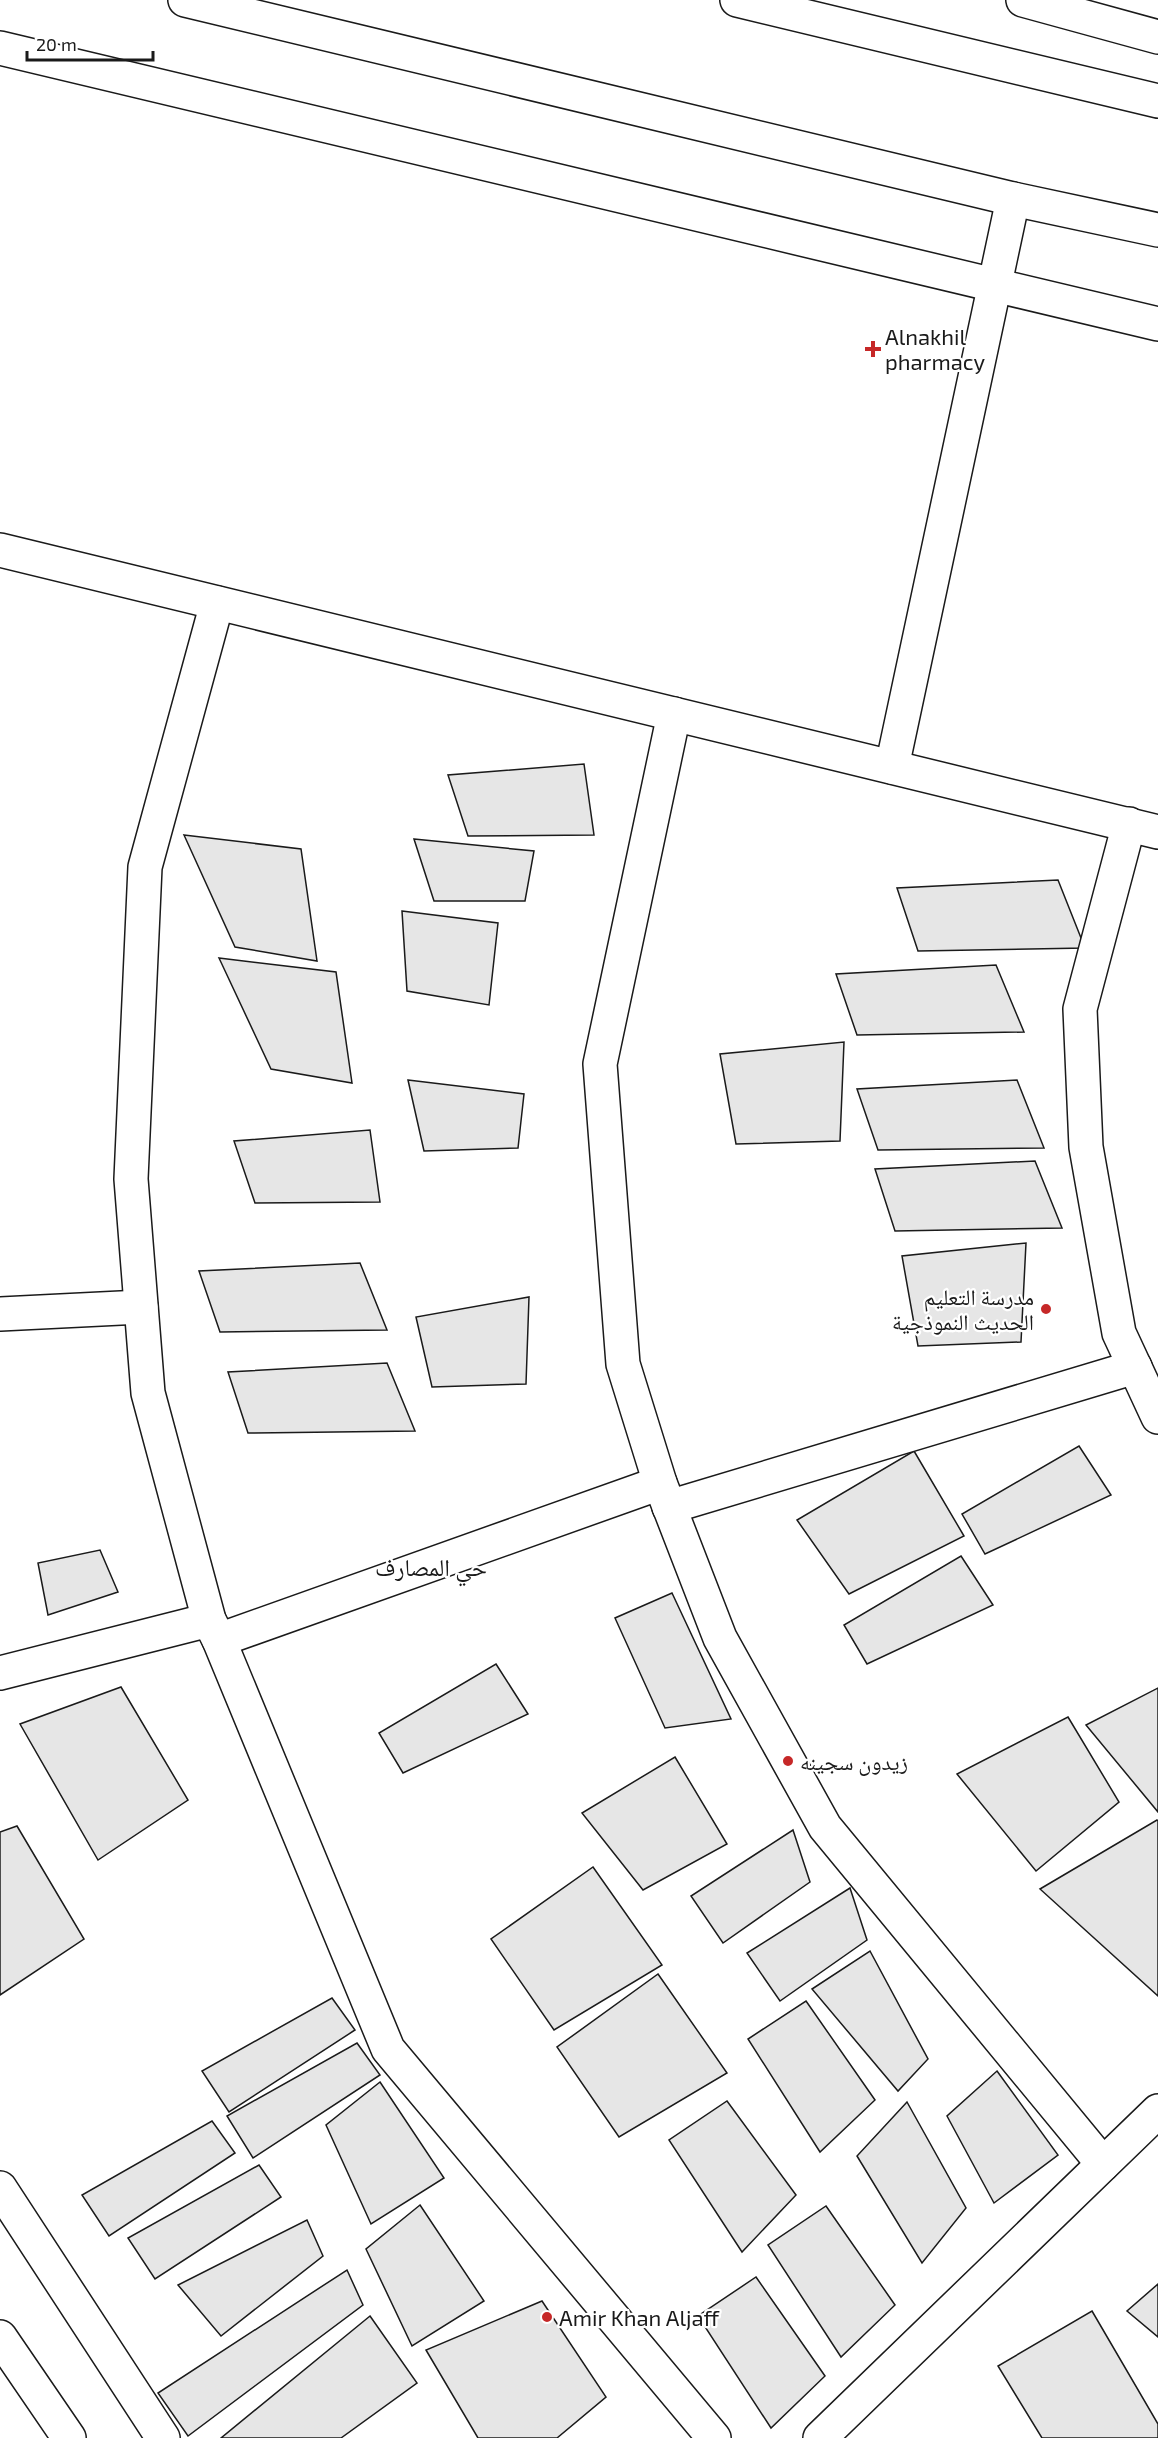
<svg xmlns="http://www.w3.org/2000/svg" width="1158" height="2438" font-family="'Exo 2','Noto Naskh Arabic',sans-serif">
<style>
.building{fill:#e6e6e6;stroke:#1a1a1a;stroke-width:1.5}
.lines{fill:none;stroke-linecap:round;stroke-linejoin:round}
.minor-casing{stroke:#1a1a1a;stroke-width:36}
.highway-casing{stroke:#1a1a1a;stroke-width:36}
.minor{stroke:#fff;stroke-width:33}
.highway{stroke:#fff;stroke-width:33}
.poi-dot{fill:#c62828;stroke:#fff;stroke-width:2}
.labels{text-anchor:middle;dominant-baseline:central;stroke-width:4.5;stroke-linejoin:round;paint-order:stroke}
.poi-label{font-size:22px;fill:#1a1a1a;stroke:#fff;text-anchor:start}
.neighbourhood-label{font-size:24px;fill:#1a1a1a;stroke:#fff}
</style>
<rect width="100%" height="100%" fill="#fff"/>
<!-- building -->
<g class="building">
<polygon points="584,764 594,835 468,836 448,775"/>
<polygon points="184,835 301,849 317,961 235,947"/>
<polygon points="414,839 534,851 525,901 434,901"/>
<polygon points="1058,880 1085,948 918,951 897,888"/>
<polygon points="402,911 498,923 489,1005 407,991"/>
<polygon points="219,958 336,972 352,1083 271,1069"/>
<polygon points="996,965 1024,1032 857,1035 836,974"/>
<polygon points="844,1042 840,1141 736,1144 720,1054"/>
<polygon points="408,1080 524,1094 518,1148 424,1151"/>
<polygon points="1017,1080 1044,1148 878,1150 857,1089"/>
<polygon points="370,1130 380,1202 255,1203 234,1141"/>
<polygon points="1035,1161 1062,1228 895,1231 875,1169"/>
<polygon points="1026,1243 1021,1342 918,1346 902,1256"/>
<polygon points="360,1263 387,1330 220,1332 199,1271"/>
<polygon points="529,1297 526,1384 432,1387 416,1317"/>
<polygon points="387,1363 415,1431 248,1433 228,1372"/>
<polygon points="1079,1446 1111,1495 985,1554 962,1514"/>
<polygon points="914,1451 964,1536 849,1594 797,1520"/>
<polygon points="100,1550 118,1592 48,1615 38,1563"/>
<polygon points="961,1556 993,1605 867,1664 844,1625"/>
<polygon points="672,1593 731,1719 665,1728 615,1618"/>
<polygon points="496,1664 528,1714 403,1773 379,1733"/>
<polygon points="121,1687 188,1800 98,1860 20,1724"/>
<polygon points="1158,1688 1158,1812 1086,1725"/>
<polygon points="1068,1717 1119,1802 1036,1871 957,1774"/>
<polygon points="675,1757 727,1844 643,1890 582,1813"/>
<polygon points="1157,1820 1158,1821 1158,1996 1040,1889"/>
<polygon points="17,1826 84,1939 0,1995 0,1832"/>
<polygon points="793,1830 810,1882 723,1943 691,1896"/>
<polygon points="593,1867 662,1965 554,2030 491,1939"/>
<polygon points="850,1888 867,1940 780,2001 747,1953"/>
<polygon points="870,1951 928,2059 898,2091 812,1989"/>
<polygon points="658,1974 727,2073 619,2137 557,2047"/>
<polygon points="332,1998 355,2030 229,2112 202,2071"/>
<polygon points="806,2001 875,2100 820,2152 748,2039"/>
<polygon points="357,2043 380,2075 253,2158 227,2116"/>
<polygon points="997,2071 1058,2155 994,2203 947,2116"/>
<polygon points="380,2082 444,2178 371,2224 326,2125"/>
<polygon points="727,2101 796,2195 742,2252 669,2140"/>
<polygon points="907,2102 966,2208 922,2263 857,2156"/>
<polygon points="212,2121 235,2153 109,2236 82,2195"/>
<polygon points="259,2165 281,2197 155,2279 128,2238"/>
<polygon points="420,2205 484,2301 412,2346 366,2249"/>
<polygon points="826,2206 895,2305 841,2357 768,2245"/>
<polygon points="307,2220 323,2256 221,2336 178,2285"/>
<polygon points="347,2270 363,2305 188,2436 158,2393"/>
<polygon points="756,2277 825,2376 771,2428 698,2316"/>
<polygon points="1158,2284 1158,2337 1127,2311"/>
<polygon points="542,2301 606,2397 557,2438 478,2438 426,2350"/>
<polygon points="1092,2311 1158,2424 1158,2438 1042,2438 998,2366"/>
<polygon points="370,2316 417,2383 341,2438 221,2438"/>
</g>
<g class="lines">
<!-- minor casing -->
<g class="minor-casing">
<g id="minor">
<polyline points="1023,0 1158,37"/>
<polyline points="0,48 1158,324"/>
<polyline points="0,550 1158,832"/>
<polyline points="217,603 145,867 131,1179 148,1393 209,1620 219,1640 388,2049 714,2438"/>
<polyline points="674,714 600,1064 623,1364 660,1483 720,1638 825,1827 1103,2164"/>
<polyline points="892,767 1013,199"/>
<polyline points="1129,824 1080,1009 1086,1147 1119,1333 1158,1417"/>
<polyline points="0,1314 141,1307"/>
<polyline points="669,1507 1135,1367"/>
<polyline points="219,1640 660,1483"/>
<polyline points="0,1673 209,1620"/>
<polyline points="0,2188 163,2438"/>
<polyline points="0,2337 69,2438"/>
<polyline points="820,2438 1158,2111"/>
</g>
</g>
<!-- highway casing -->
<g class="highway-casing">
<g id="highway">
<polyline points="185,0 1013,199 1158,230"/>
<polyline points="737,0 1158,101"/>
</g>
</g>
<!-- minor -->
<use href="#minor" class="minor"/>
<!-- highway -->
<use href="#highway" class="highway"/>
</g>
<!-- markers -->
<g class="poi-dot">
<path d="M870 340h6v6h6v6h-6v6h-6v-6h-6v-6h6z"/>
<circle cx="1046" cy="1309" r="6"/>
<circle cx="788" cy="1761" r="6"/>
<circle cx="547" cy="2317" r="6"/>
</g>
<g class="labels">
<!-- poi labels -->
<g class="poi-label">
<text x="885" y="336">Alnakhil<tspan x="885" dy="25">pharmacy</tspan></text>
<text x="1034" y="1296" text-anchor="end">مدرسة التعليم<tspan x="1034" dy="25">الحديث النموذجية</tspan></text>
<text x="800" y="1761">زيدون سجينه</text>
<text x="559" y="2317">Amir Khan Aljaff</text>
</g>
<!-- neighbourhood labels -->
<g class="neighbourhood-label">
<text x="431" y="1566">حي المصارف</text>
</g>
</g>
<!-- scale -->
<path d="M27 51v9h126v-9" fill="none" stroke="#1a1a1a" stroke-width="3"/>
<text x="36" y="51" font-size="18" fill="#1a1a1a" stroke="#ffffff" stroke-width="4.5" paint-order="stroke">20 m</text>
</svg>
